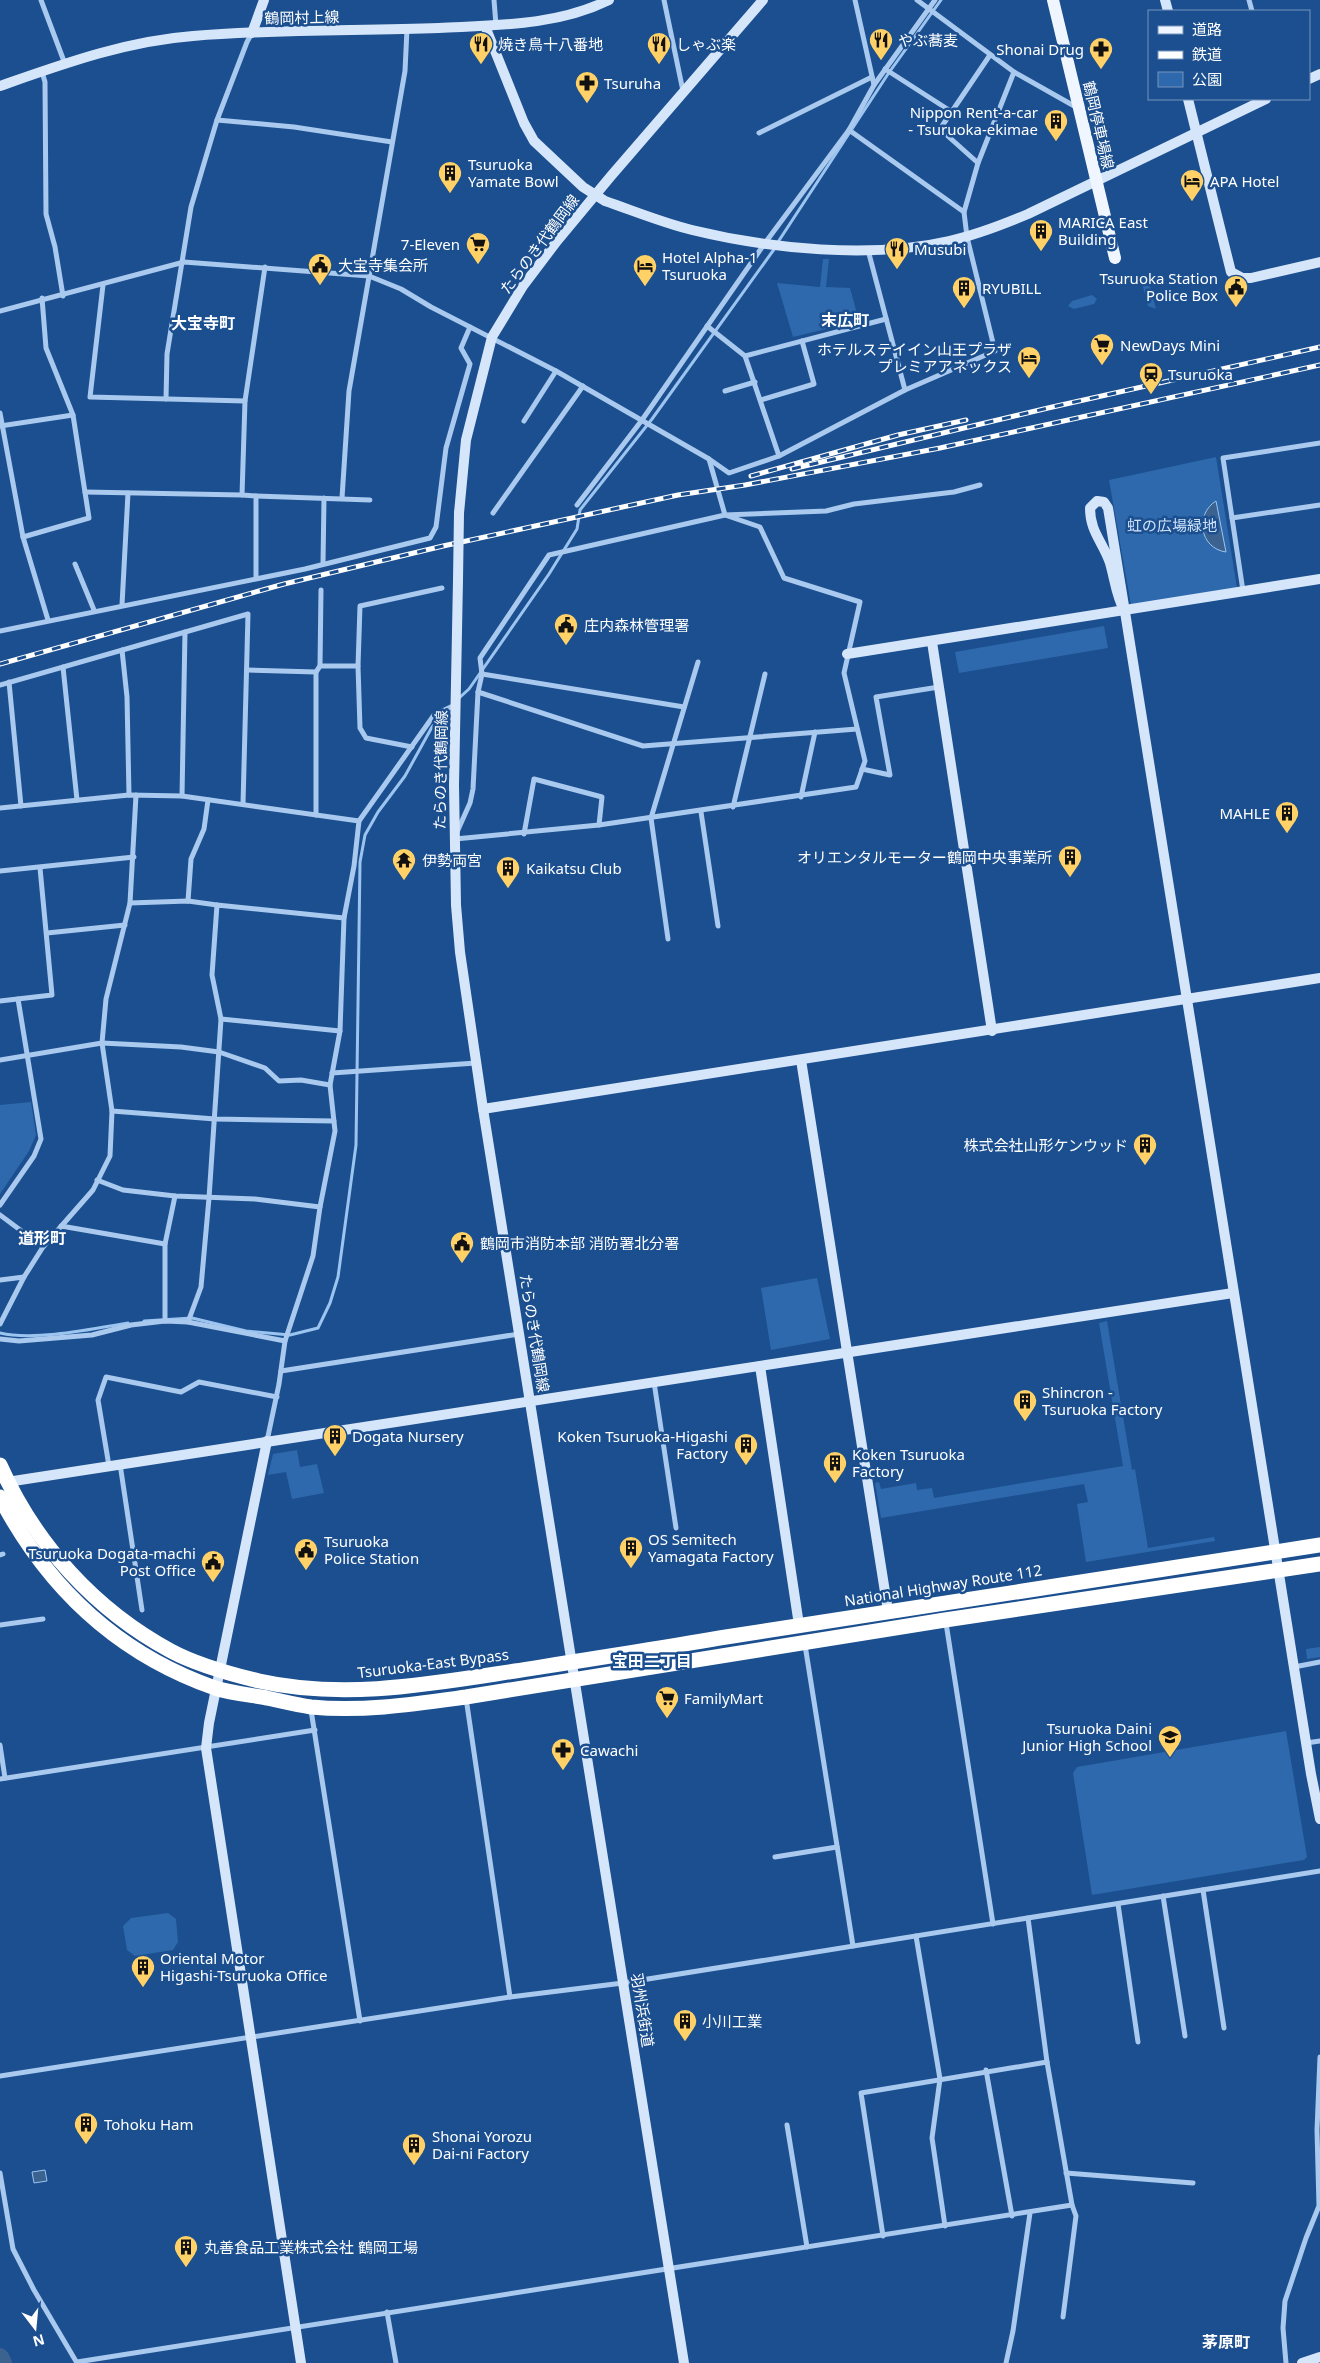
<svg xmlns="http://www.w3.org/2000/svg" width="1320" height="2363" font-family="'Noto Sans','Noto Sans JP',sans-serif">
<style>
.green{fill:#2e69ad}
.water{fill:#3c6290;stroke:#9cc4f0}
.lines{fill:none;stroke-linecap:round;stroke-linejoin:round}
.stream{stroke:#9cc4f0;stroke-width:3}
.river{stroke:#3c6290;stroke-width:18}
.street{stroke:#a9c9ee;stroke-width:5}
.secondary{stroke:#d6e6fa;stroke-width:10}
.primary{stroke:#f0f6ff;stroke-width:12}
.highway{stroke:#fff;stroke-width:15}
.rail-casing{stroke:#fff;stroke-width:5}
.rail{stroke:#1b4f8f;stroke-width:3;stroke-dasharray:9;stroke-linecap:butt}
.secondary-bridge{stroke:#d6e6fa;stroke-width:10}
.labels{text-anchor:middle;dominant-baseline:central;stroke-width:5;stroke-linejoin:round;paint-order:stroke}
.street-label{font-size:15px;fill:#fff;stroke:#1b4f8f}
.poi-label{font-size:15px;fill:#fff;stroke:#1b4f8f;text-anchor:start}
.park-label{font-size:15px;fill:#cfe3fa;stroke:#1b4f8f}
.neighbourhood-label{font-size:16px;font-weight:bold;fill:#fff;stroke:#1b4f8f}
</style>
<rect width="100%" height="100%" fill="#1b4f8f"/>
<!-- green -->
<g class="green">
<polygon points="823,259 829,259 826,287 850,288 859,321 793,337 777,283 820,287"/>
<polygon points="1148,279 1156,309 1148,306 1142,283"/>
<polygon points="1092,295 1097,299 1094,304 1074,309 1068,306 1072,301"/>
<polygon points="1216,457 1237,588 1131,605 1109,480"/>
<polygon points="1104,626 1108,648 959,673 955,652"/>
<polygon points="31,1102 36,1135 29,1151 0,1194 0,1105"/>
<polygon points="817,1278 830,1339 771,1350 761,1288"/>
<polygon points="1107,1321 1132,1470 1135,1469 1148,1548 1214,1537 1215,1541 1086,1562 1077,1504 1088,1502 1084,1484 881,1518 875,1483 879,1482 881,1489 916,1483 917,1490 932,1488 934,1498 1123,1466 1099,1323"/>
<polygon points="297,1450 300,1467 317,1464 324,1493 292,1499 286,1472 268,1475 273,1454"/>
<polygon points="1320,1647 1320,1657 1307,1659 1306,1649"/>
<polygon points="1286,1731 1307,1857 1304,1860 1092,1895 1073,1773 1077,1767"/>
<polygon points="168,1913 176,1919 178,1942 173,1950 135,1956 127,1950 123,1926 131,1918"/>
</g>
<!-- water -->
<g class="water">
<path d="M1216 501 1226 552C1199 548 1195 514 1216 501Z"/>
<polygon points="45,2170 47,2181 34,2183 32,2172"/>
</g>
<g class="lines">
<!-- stream -->
<g class="stream">
<polyline points="778,242 888,74 941,0"/>
<polyline points="458,699 469,689 549,574 577,529 580,510 652,419 775,248"/>
<polyline points="144,1321 192,1318 246,1331 290,1335 318,1328 330,1303 338,1277 356,1145 360,862 365,835 378,812 405,776 432,727 449,709"/>
<path d="M0 1333C35 1341 92 1329 128 1323"/>
</g>
<!-- river -->
<polyline class="river" points="0,2357 3,2363"/>
<!-- street -->
<g class="street">
<polyline points="41,0 65,64"/>
<polyline points="494,0 496,25"/>
<polyline points="664,0 683,91"/>
<polyline points="855,0 874,85"/>
<polyline points="917,0 1014,72 1076,107"/>
<polyline points="1249,0 1252,11"/>
<polyline points="885,69 952,112"/>
<polyline points="42,72 45,82 46,214 55,247 63,296"/>
<polyline points="217,120 294,127 392,142"/>
<polyline points="759,133 872,77"/>
<polyline points="978,163 940,129 990,55"/>
<polyline points="964,212 978,163 1014,72"/>
<polyline points="868,250 905,390"/>
<polyline points="103,285 90,397 245,401"/>
<polyline points="0,311 184,262 369,276 401,289 431,307 556,371 709,459 729,473 779,456 905,390 995,351 967,237 964,212 849,130"/>
<polyline points="707,326 745,356 779,456"/>
<polyline points="745,356 886,319"/>
<polyline points="725,391 755,382"/>
<polyline points="166,399 167,354 191,207 217,120 247,42 252,33"/>
<polyline points="761,400 814,384 802,341"/>
<polyline points="0,413 23,537 48,620"/>
<polyline points="524,421 556,371"/>
<polyline points="0,426 73,415"/>
<polyline points="85,492 242,495"/>
<polyline points="256,496 370,500"/>
<polyline points="342,498 349,391 405,71 407,29"/>
<polyline points="577,505 642,420 765,243 849,130 874,85 935,0"/>
<polyline points="493,513 583,386"/>
<polyline points="1232,518 1320,505"/>
<polyline points="23,537 89,518 73,415 46,348 42,298"/>
<polyline points="75,564 94,610"/>
<polyline points="323,564 324,498"/>
<polyline points="256,578 256,496 242,495 245,401 265,267"/>
<polyline points="1243,591 1223,458 1320,443"/>
<polyline points="122,605 128,493"/>
<polyline points="0,631 305,569 430,538 436,527 446,448 470,364 461,348 470,327"/>
<polyline points="122,650 127,697 129,795"/>
<polyline points="320,666 321,590"/>
<polyline points="358,666 360,606 442,588"/>
<polyline points="63,667 77,800"/>
<polyline points="247,670 316,672 320,666 358,666 360,728 366,738 412,747"/>
<polyline points="482,674 684,707"/>
<polyline points="9,682 21,806"/>
<polyline points="0,685 248,614 243,804"/>
<polyline points="478,692 643,746 857,729"/>
<polyline points="862,769 890,775 876,697 939,687"/>
<polyline points="182,796 185,632"/>
<polyline points="801,797 815,732"/>
<polyline points="733,807 765,674"/>
<polyline points="0,808 129,795 182,796 359,821"/>
<polyline points="701,812 718,926"/>
<polyline points="316,815 316,672"/>
<polyline points="457,832 470,803 473,789 478,692 482,674 480,658 549,555 725,515 826,511 854,504 954,492 980,485"/>
<polyline points="524,834 534,779 602,797 599,825"/>
<polyline points="455,839 599,825 856,787 865,761 844,673 860,602 784,578 760,527 725,515 709,459"/>
<polyline points="0,871 134,857"/>
<polyline points="188,901 191,859 204,829 208,800"/>
<polyline points="130,903 188,901 217,905"/>
<polyline points="47,933 125,925"/>
<polyline points="668,939 651,818 698,662"/>
<polyline points="0,1001 52,995 40,868"/>
<polyline points="221,1019 340,1031"/>
<polyline points="0,1060 102,1043 181,1047 219,1052 265,1068 279,1081 301,1080 330,1085"/>
<polyline points="332,1073 476,1063"/>
<polyline points="112,1111 215,1119 334,1121"/>
<polyline points="97,1180 123,1190 175,1196 255,1199 320,1207"/>
<polyline points="0,1205 34,1156 41,1139 18,999"/>
<polyline points="0,1215 43,1247"/>
<polyline points="61,1226 165,1244"/>
<polyline points="0,1280 24,1277"/>
<polyline points="165,1321 165,1244 175,1196"/>
<polyline points="188,1322 201,1287 209,1198 221,1019 212,975 217,905 344,918"/>
<polyline points="0,1324 24,1277 43,1247 93,1190 110,1156 112,1111 102,1043 106,999 130,903 136,795"/>
<polyline points="0,1339 19,1341 92,1335 131,1325 165,1321 188,1322 285,1341"/>
<polyline points="281,1371 519,1334"/>
<polyline points="654,1382 676,1528"/>
<polyline points="267,1441 279,1384 285,1341 313,1256 320,1207 335,1131 330,1085 340,1031 344,918 354,866 359,821 434,715 455,705"/>
<polyline points="120,1464 142,1610"/>
<polyline points="109,1466 98,1400 106,1377 181,1392 199,1382 277,1397"/>
<polyline points="0,1555 3,1554"/>
<polyline points="946,1623 993,1924"/>
<polyline points="0,1625 43,1619"/>
<polyline points="805,1645 853,1946"/>
<polyline points="1294,1667 1320,1662"/>
<polyline points="466,1698 510,1997"/>
<polyline points="311,1710 360,2021"/>
<polyline points="1306,1743 1320,1741"/>
<polyline points="0,1745 5,1778"/>
<polyline points="0,1779 315,1730"/>
<polyline points="775,1857 837,1847"/>
<polyline points="1203,1890 1224,2028"/>
<polyline points="1163,1896 1185,2036"/>
<polyline points="1118,1904 1138,2042"/>
<polyline points="1028,1918 1047,2062 1072,2205 1076,2216 1063,2317"/>
<polyline points="916,1936 940,2079 932,2138 945,2226"/>
<polyline points="986,2070 1012,2216"/>
<polyline points="0,2076 510,1997 623,1983 1320,1871"/>
<polyline points="787,2125 807,2247"/>
<polyline points="0,2173 13,2249 34,2290 77,2363"/>
<polyline points="1066,2173 1193,2183"/>
<polyline points="883,2236 861,2093 1047,2062"/>
<polyline points="387,2312 396,2363"/>
<polyline points="77,2362 1072,2205"/>
<polyline points="1006,2363 1013,2331 1030,2213"/>
<polyline points="1286,2363 1283,2328 1285,2301 1306,2238 1319,2206 1317,2130 1320,2057"/>
</g>
<!-- secondary -->
<g class="secondary">
<polyline points="1165,0 1168,11"/>
<path d="M485 26 524 123 534 141 583 187 605 201C634 211 663 223 692 230 770 249 871 259 949 241 976 235 1002 225 1028 214L1266 99"/>
<polyline points="252,33 264,0"/>
<polyline points="1309,79 1320,74"/>
<path d="M0 86C63 64 126 41 193 36 275 29 357 31 439 28 497 25 556 26 609 0"/>
<polyline points="1188,99 1231,272 1242,278 1251,278 1320,262"/>
<path d="M1097 501 1104 502 1108 508 1125 612C1116 596 1115 580 1110 563 1103 542 1090 532 1090 508Z"/>
<polyline points="459,513 466,440 492,337 523,286 557,241 611,176 763,0"/>
<polyline points="458,580 454,785 456,905 460,952 483,1109 684,2363"/>
<polyline points="1125,612 1311,1774 1320,1819"/>
<polyline points="932,642 992,1031"/>
<polyline points="847,654 1320,579"/>
<polyline points="801,1060 888,1611"/>
<polyline points="483,1109 1320,978"/>
<polyline points="760,1366 799,1625"/>
<polyline points="267,1441 209,1723 206,1748 301,2363"/>
<polyline points="7,1482 1233,1293"/>
<polyline points="1302,2363 1320,2357"/>
</g>
<!-- primary -->
<polyline class="primary" points="1053,0 1115,258"/>
<!-- highway -->
<g class="highway">
<path d="M0 1465C35 1544 95 1610 171 1651 197 1665 230 1674 259 1681 344 1700 430 1684 515 1671 585 1660 656 1649 726 1637 924 1605 1122 1577 1320 1545"/>
<path d="M0 1497C47 1587 118 1654 215 1688 231 1693 250 1695 267 1698 281 1701 297 1705 311 1707 363 1712 415 1704 466 1697L945 1620 1320 1564"/>
</g>
<!-- rail casing -->
<g class="rail-casing">
<g id="rail">
<polyline points="792,469 1048,408 1320,347"/>
<polyline points="751,476 898,435 966,420"/>
<polyline points="0,664 284,584 443,546 678,495 745,485 940,448 1320,365"/>
</g>
</g>
<!-- rail -->
<use href="#rail" class="rail"/>
<!-- secondary-bridge -->
<polyline class="secondary-bridge" points="458,580 459,513"/>
</g>
<!-- icons -->
<defs>
<g id="restaurant-pin" transform="scale(1.25)"><path d="M0 17L-7.5 6A9.5 9.5 0 1 1 7.5 6Z" fill="#ffd166" stroke="#1b4f8f"/><path d="M-5-6h1v4h1v-4h1v4h1v-4h1v5L-1.5 .5V6h-2V.5L-5-1ZM5-6V6H3V1.5H1.5Q1.5-4 5-6Z" fill="#111"/></g>
<g id="pharmacy-pin" transform="scale(1.25)"><path d="M0 17L-7.5 6A9.5 9.5 0 1 1 7.5 6Z" fill="#ffd166" stroke="#1b4f8f"/><path d="M-2-6h4v4h4v4h-4v4h-4v-4h-4v-4h4Z" fill="#111"/></g>
<g id="building-pin" transform="scale(1.25)"><path d="M0 17L-7.5 6A9.5 9.5 0 1 1 7.5 6Z" fill="#ffd166" stroke="#1b4f8f"/><path d="M-4-6H4V6H1V3H-1V6H-4ZM-2.5-4.3h1.7v1.8h-1.7ZM.8-4.3h1.7v1.8H.8ZM-2.5-1h1.7V.8h-1.7ZM.8-1h1.7V.8H.8Z" fill="#111"/></g>
<g id="hotel-pin" transform="scale(1.25)"><path d="M0 17L-7.5 6A9.5 9.5 0 1 1 7.5 6Z" fill="#ffd166" stroke="#1b4f8f"/><path d="M-6-4.5h1.5V1H6V5H4.5V3h-9V5H-6ZM-4 0a1.8 1.8 0 1 1 3.6 0ZM.5 0V-2.5h3Q6-2.5 6 0Z" fill="#111"/></g>
<g id="supermarket-pin" transform="scale(1.25)"><path d="M0 17L-7.5 6A9.5 9.5 0 1 1 7.5 6Z" fill="#ffd166" stroke="#1b4f8f"/><path d="M-6-5.5h2.5l.6 2H6L4.5 2H-2.5L-4.4-4H-6ZM-1.5 3.2a1.3 1.3 0 1 0 .1 0ZM3 3.2a1.3 1.3 0 1 0 .1 0Z" fill="#111"/></g>
<g id="civic-pin" transform="scale(1.25)"><path d="M0 17L-7.5 6A9.5 9.5 0 1 1 7.5 6Z" fill="#ffd166" stroke="#1b4f8f"/><path d="M-.6-6.5H3V-4.5H.6V-3L4-1V1h2V6H-6V1h2V-1L-.6-3ZM-1.2 2.5V6h2.4V2.5Z" fill="#111"/></g>
<g id="station-pin" transform="scale(1.25)"><path d="M0 17L-7.5 6A9.5 9.5 0 1 1 7.5 6Z" fill="#ffd166" stroke="#1b4f8f"/><path d="M-3-6H3Q5-6 5-4V2Q5 4 3 4L4.5 6H3L1.5 4h-3L-3 6H-4.5L-3 4Q-5 4-5 2V-4Q-5-6-3-6ZM-3.5-4v3h7v-3ZM-3.5 1v1.5H-2V1ZM2 1v1.5H3.5V1Z" fill="#111"/></g>
<g id="temple-pin" transform="scale(1.25)"><path d="M0 17L-7.5 6A9.5 9.5 0 1 1 7.5 6Z" fill="#ffd166" stroke="#1b4f8f"/><path d="M0-6L5-2H3V0L6.5 2.5H4V6H1.5V3h-3V6H-4V2.5H-6.5L-3 0V-2H-5Z" fill="#111"/></g>
<g id="school-pin" transform="scale(1.25)"><path d="M0 17L-7.5 6A9.5 9.5 0 1 1 7.5 6Z" fill="#ffd166" stroke="#1b4f8f"/><path d="M0-5L7-2L0 1L-7-2ZM-4 1L0 2.5L4 1V4Q0 6-4 4Z" fill="#111"/></g>
</defs>
<g fill-rule="evenodd">
<use href="#restaurant-pin" x="881" y="40"/>
<use href="#restaurant-pin" x="481" y="44"/>
<use href="#restaurant-pin" x="659" y="44"/>
<use href="#pharmacy-pin" x="1101" y="49"/>
<use href="#pharmacy-pin" x="587" y="83"/>
<use href="#building-pin" x="1056" y="121"/>
<use href="#building-pin" x="450" y="173"/>
<use href="#hotel-pin" x="1192" y="181"/>
<use href="#building-pin" x="1041" y="231"/>
<use href="#supermarket-pin" x="478" y="244"/>
<use href="#restaurant-pin" x="897" y="249"/>
<use href="#civic-pin" x="320" y="265"/>
<use href="#hotel-pin" x="645" y="266"/>
<use href="#civic-pin" x="1236" y="287"/>
<use href="#building-pin" x="964" y="288"/>
<use href="#supermarket-pin" x="1102" y="345"/>
<use href="#hotel-pin" x="1029" y="358"/>
<use href="#station-pin" x="1151" y="374"/>
<use href="#civic-pin" x="566" y="625"/>
<use href="#building-pin" x="1287" y="813"/>
<use href="#building-pin" x="1070" y="857"/>
<use href="#temple-pin" x="404" y="860"/>
<use href="#building-pin" x="508" y="868"/>
<use href="#building-pin" x="1145" y="1145"/>
<use href="#civic-pin" x="462" y="1243"/>
<use href="#building-pin" x="1025" y="1401"/>
<use href="#building-pin" x="335" y="1436"/>
<use href="#building-pin" x="746" y="1445"/>
<use href="#building-pin" x="835" y="1463"/>
<use href="#building-pin" x="631" y="1548"/>
<use href="#civic-pin" x="306" y="1550"/>
<use href="#civic-pin" x="213" y="1562"/>
<use href="#supermarket-pin" x="667" y="1698"/>
<use href="#school-pin" x="1170" y="1737"/>
<use href="#pharmacy-pin" x="563" y="1750"/>
<use href="#building-pin" x="143" y="1967"/>
<use href="#building-pin" x="685" y="2021"/>
<use href="#building-pin" x="86" y="2124"/>
<use href="#building-pin" x="414" y="2145"/>
<use href="#building-pin" x="186" y="2247"/>
</g>
<g class="labels">
<!-- street labels -->
<g class="street-label">
<text transform="translate(302 17) rotate(-1)">鶴岡村上線</text>
<text transform="translate(1099 125) rotate(77)">鶴岡停車場線</text>
<text transform="translate(539 244) rotate(-53)">たらのき代鶴岡線</text>
<text transform="translate(440 770) rotate(-89)">たらのき代鶴岡線</text>
<text transform="translate(535 1333) rotate(81)">たらのき代鶴岡線</text>
<text transform="translate(943 1585) rotate(-9)">National Highway Route 112</text>
<text transform="translate(433 1663) rotate(-7)">Tsuruoka-East Bypass</text>
<text transform="translate(643 2010) rotate(81)">羽州浜街道</text>
</g>
<!-- poi labels -->
<g class="poi-label">
<text x="898" y="40">やぶ蕎麦</text>
<text x="498" y="44">焼き鳥十八番地</text>
<text x="676" y="44">しゃぶ楽</text>
<text x="1084" y="49" text-anchor="end">Shonai Drug</text>
<text x="604" y="83">Tsuruha</text>
<text x="1038" y="112" text-anchor="end">Nippon Rent-a-car<tspan x="1038" dy="17">- Tsuruoka-ekimae</tspan></text>
<text x="468" y="164">Tsuruoka<tspan x="468" dy="17">Yamate Bowl</tspan></text>
<text x="1210" y="181">APA Hotel</text>
<text x="1058" y="222">MARICA East<tspan x="1058" dy="17">Building</tspan></text>
<text x="460" y="244" text-anchor="end">7-Eleven</text>
<text x="914" y="249">Musubi</text>
<text x="662" y="257">Hotel Alpha-1<tspan x="662" dy="17">Tsuruoka</tspan></text>
<text x="338" y="265">大宝寺集会所</text>
<text x="1218" y="278" text-anchor="end">Tsuruoka Station<tspan x="1218" dy="17">Police Box</tspan></text>
<text x="982" y="288">RYUBILL</text>
<text x="1120" y="345">NewDays Mini</text>
<text x="1012" y="349" text-anchor="end">ホテルステイイン山王プラザ<tspan x="1012" dy="17">プレミアアネックス</tspan></text>
<text x="1168" y="374">Tsuruoka</text>
<text x="584" y="625">庄内森林管理署</text>
<text x="1270" y="813" text-anchor="end">MAHLE</text>
<text x="1052" y="857" text-anchor="end">オリエンタルモーター鶴岡中央事業所</text>
<text x="422" y="860">伊勢両宮</text>
<text x="526" y="868">Kaikatsu Club</text>
<text x="1128" y="1145" text-anchor="end">株式会社山形ケンウッド</text>
<text x="480" y="1243">鶴岡市消防本部 消防署北分署</text>
<text x="1042" y="1392">Shincron -<tspan x="1042" dy="17">Tsuruoka Factory</tspan></text>
<text x="352" y="1436">Dogata Nursery</text>
<text x="728" y="1436" text-anchor="end">Koken Tsuruoka-Higashi<tspan x="728" dy="17">Factory</tspan></text>
<text x="852" y="1454">Koken Tsuruoka<tspan x="852" dy="17">Factory</tspan></text>
<text x="648" y="1539">OS Semitech<tspan x="648" dy="17">Yamagata Factory</tspan></text>
<text x="324" y="1541">Tsuruoka<tspan x="324" dy="17">Police Station</tspan></text>
<text x="196" y="1553" text-anchor="end">Tsuruoka Dogata-machi<tspan x="196" dy="17">Post Office</tspan></text>
<text x="684" y="1698">FamilyMart</text>
<text x="1152" y="1728" text-anchor="end">Tsuruoka Daini<tspan x="1152" dy="17">Junior High School</tspan></text>
<text x="580" y="1750">Cawachi</text>
<text x="160" y="1958">Oriental Motor<tspan x="160" dy="17">Higashi-Tsuruoka Office</tspan></text>
<text x="702" y="2021">小川工業</text>
<text x="104" y="2124">Tohoku Ham</text>
<text x="432" y="2136">Shonai Yorozu<tspan x="432" dy="17">Dai-ni Factory</tspan></text>
<text x="204" y="2247">丸善食品工業株式会社 鶴岡工場</text>
</g>
<!-- park labels -->
<g class="park-label">
<text x="1172" y="525">虹の広場緑地</text>
</g>
<!-- neighbourhood labels -->
<g class="neighbourhood-label">
<text x="845" y="320">末広町</text>
<text x="203" y="323">大宝寺町</text>
<text x="42" y="1238">道形町</text>
<text x="652" y="1661">宝田二丁目</text>
<text x="1226" y="2342">茅原町</text>
</g>
</g>
<!-- legend -->
<rect x="1148" y="10" width="162" height="90" fill="#1b4f8f" stroke="#7695bc"/>
<rect x="1158" y="26" width="25" height="8" fill="#f0f6ff" stroke="#7695bc"/>
<text x="1192" y="35" font-size="15" fill="#ffffff">道路</text>
<rect x="1158" y="51" width="25" height="8" fill="#ffffff" stroke="#7695bc"/>
<text x="1192" y="60" font-size="15" fill="#ffffff">鉄道</text>
<rect x="1158" y="72" width="25" height="15" fill="#2e69ad" stroke="#7695bc"/>
<text x="1192" y="85" font-size="15" fill="#ffffff">公園</text>
<!-- north arrow -->
<g transform="translate(35 2328) rotate(164)" stroke="#1b4f8f" stroke-width="4" paint-order="stroke">
<path d="M0-4L9 19L0 12L-9 19Z" fill="#ffffff"/>
<text y="-8" font-size="14" font-weight="bold" text-anchor="middle" fill="#ffffff">N</text>
</g>
</svg>
